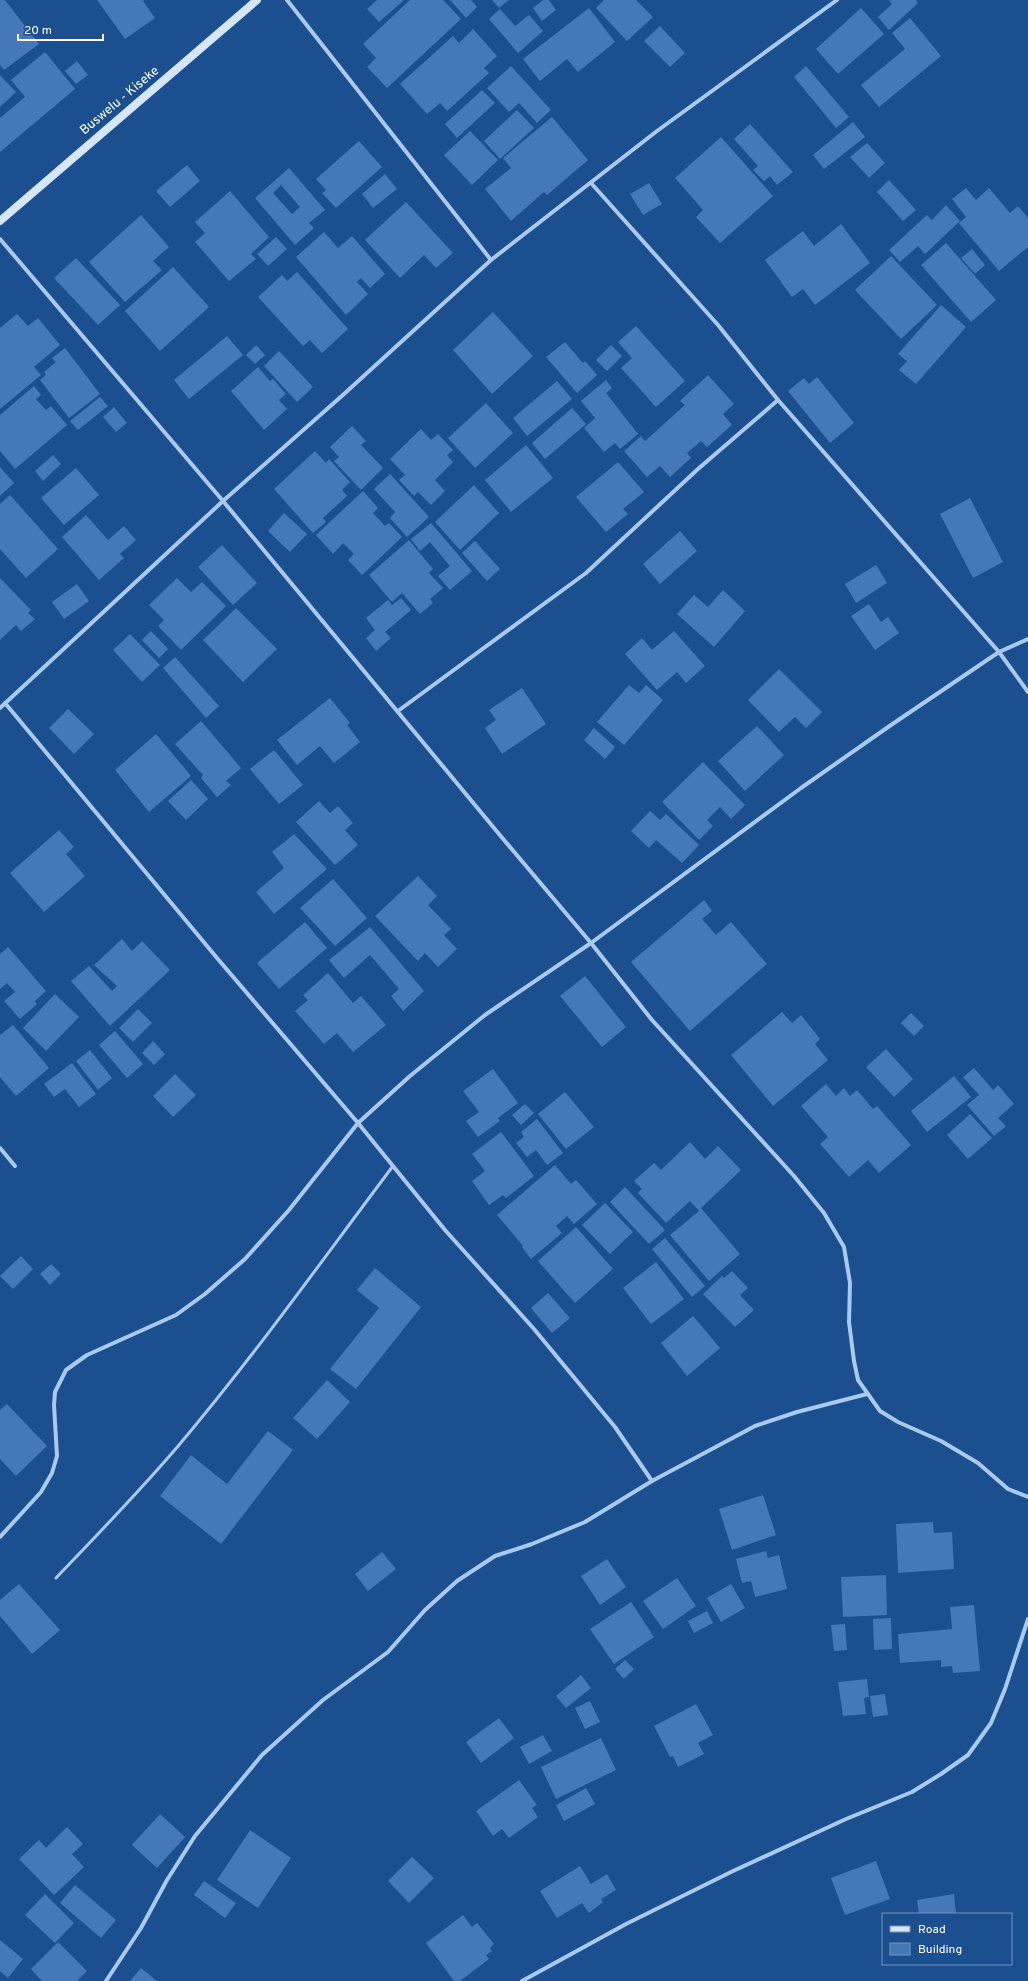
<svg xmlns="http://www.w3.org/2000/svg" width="1028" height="1981" font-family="Overpass,sans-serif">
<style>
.building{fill:#4478b7;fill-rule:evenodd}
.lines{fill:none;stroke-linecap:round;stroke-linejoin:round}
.service{stroke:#a9c9ee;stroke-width:3}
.minor{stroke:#a9c9ee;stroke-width:4}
.secondary{stroke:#d6e6fa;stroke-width:8}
.labels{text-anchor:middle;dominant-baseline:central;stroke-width:3;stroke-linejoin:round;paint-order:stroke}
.street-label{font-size:13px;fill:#fff;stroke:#1b4f8f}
</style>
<rect width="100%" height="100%" fill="#1b4f8f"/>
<!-- building -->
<g class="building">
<polygon points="0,0 5,0 39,44 4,70 0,65"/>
<polygon points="97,0 145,0 143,1 155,18 125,39"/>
<polygon points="377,0 404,0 379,22 367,9"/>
<polygon points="410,0 443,0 461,19 387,88 367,67 376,58 363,44"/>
<polygon points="450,0 471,0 477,7 466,18"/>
<polygon points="492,0 509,0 499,8"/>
<polygon points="543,0 549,0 556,10 542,21 533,8"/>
<polygon points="604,0 636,0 653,17 627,41 596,8"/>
<polygon points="889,0 916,0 918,3 889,30 878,17 892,4"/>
<polygon points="589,8 615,42 578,72 567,59 540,81 523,59"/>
<polygon points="861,8 884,34 838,74 816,49"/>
<polygon points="500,9 515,26 529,15 543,31 518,53 489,19"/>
<polygon points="910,18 941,56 879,107 861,85 905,49 892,33"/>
<polygon points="660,26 685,53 670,67 644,41"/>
<polygon points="473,29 497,56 484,68 489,73 447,111 440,103 427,114 400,84 453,36 459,43"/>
<polygon points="45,52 75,89 0,152 0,118 25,97 11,80"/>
<polygon points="77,61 88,75 76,84 65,71"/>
<polygon points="511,66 551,110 537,123 519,103 509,112 487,88"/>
<polygon points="806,66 849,117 836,128 794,77"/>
<polygon points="0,75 16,92 0,107"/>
<polygon points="482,90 495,103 457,138 445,124"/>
<polygon points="517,110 534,128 500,159 484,141"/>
<polygon points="552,117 588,160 547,195 544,192 511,221 485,189 511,168 503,158"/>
<polygon points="853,122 865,137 824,169 813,155"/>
<polygon points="750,124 793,172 777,185 770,176 764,181 753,170 758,166 734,139"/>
<polygon points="470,131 498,160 472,185 444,155"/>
<polygon points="721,137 773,196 720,243 696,217 703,210 675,178"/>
<polygon points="359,141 382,167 336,208 322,193 326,190 316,179"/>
<polygon points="867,143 885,163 869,178 850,157"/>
<polygon points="187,165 200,181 170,207 156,191"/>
<path d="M289 168 325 210 309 223 314 228 295 245 255 198ZM281 185 300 207 292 214 273 193Z"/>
<polygon points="385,174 397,189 373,208 362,194"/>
<polygon points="889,180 916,210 903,221 877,192"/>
<polygon points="649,183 662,204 643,215 630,194"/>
<polygon points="966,188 976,200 989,188 1010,213 1018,206 1028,218 1028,247 999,271 959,223 966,217 952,199"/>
<polygon points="230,191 269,237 251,254 256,259 229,281 195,242 205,233 195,222"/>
<polygon points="406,202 453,253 436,268 424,255 400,278 365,240"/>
<polygon points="946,205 960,221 925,254 918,246 900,262 889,250 927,215 932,220"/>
<polygon points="141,215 169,247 153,261 162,270 125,302 89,262"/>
<polygon points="841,224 870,263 815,305 803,289 792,297 765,260 803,231 814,246"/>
<polygon points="324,232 338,248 352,236 385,274 370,288 361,278 357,282 368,294 346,315 296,257"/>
<polygon points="276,237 287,249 268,266 257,254"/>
<polygon points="946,243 996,300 971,322 921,265"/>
<polygon points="972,249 985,265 975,274 961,258"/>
<polygon points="891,256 937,305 901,339 855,290"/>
<polygon points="76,258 120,305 98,325 54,278"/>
<polygon points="173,267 209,307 160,351 125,311"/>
<polygon points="297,272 348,329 322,353 310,340 303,346 258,297 282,275 287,281"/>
<polygon points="941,305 966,327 916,384 899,370 907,361 898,354"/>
<polygon points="493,312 533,356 492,394 453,350"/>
<polygon points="17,314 28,326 38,318 60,345 34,367 41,375 0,409 0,328"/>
<polygon points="636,326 685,381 656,407 621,368 632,358 618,342"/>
<polygon points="227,336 243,355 189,399 174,380"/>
<polygon points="565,342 583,363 585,361 597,375 577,393 546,357"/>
<polygon points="256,345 265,355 255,364 246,355"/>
<polygon points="611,345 622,356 607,371 596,360"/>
<polygon points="65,348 100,394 69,418 40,380 46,375 44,372 56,362 52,358"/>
<polygon points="279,351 313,387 297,402 264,366"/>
<polygon points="258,367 270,381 273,379 286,394 279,400 287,409 264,430 231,391"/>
<polygon points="708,375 734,404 723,414 732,425 707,447 701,441 687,453 691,458 670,477 660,466 647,477 624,451 641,436 645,441 685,405 680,401"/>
<polygon points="817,377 854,423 830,443 788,391 804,378 809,384"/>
<polygon points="606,380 612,388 606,393 638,434 620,449 615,443 604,452 584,428 595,418 581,401"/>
<polygon points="557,381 572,399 527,436 513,418"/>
<polygon points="34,386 41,395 36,399 46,410 51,406 67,425 15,469 0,451 0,415"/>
<polygon points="100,397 108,406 78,430 70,421"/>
<polygon points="486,403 513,433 475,468 448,438"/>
<polygon points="114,407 127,423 116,432 103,417"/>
<polygon points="572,408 586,424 545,459 532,443"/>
<polygon points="352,426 366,441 361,445 383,468 361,490 334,461 339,457 330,447"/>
<polygon points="421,429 431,440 438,434 453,450 447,455 453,462 435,480 445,491 431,505 418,492 414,496 399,480 405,475 390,459"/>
<polygon points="526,445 553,478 511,512 485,480"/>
<polygon points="315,451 326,463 329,459 350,482 342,490 347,496 323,518 326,522 313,533 274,489"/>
<polygon points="53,455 61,464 43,481 35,471"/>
<polygon points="618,462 644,492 623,509 628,514 606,532 576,497"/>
<polygon points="0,467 14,483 0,496"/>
<polygon points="76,468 99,495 64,525 41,498"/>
<polygon points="390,474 429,517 407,537 390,518 395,512 374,489"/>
<polygon points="474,485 499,513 460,550 435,522"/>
<polygon points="363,491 378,508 373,513 385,526 389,523 402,537 362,575 348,560 354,554 343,543 333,554 316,535"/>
<polygon points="10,495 58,549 26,578 0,549 0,504"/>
<polygon points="970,498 1003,562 973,578 940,514"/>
<polygon points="284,513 307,534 290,552 268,531"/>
<polygon points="86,515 108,540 124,526 136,540 120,554 124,558 99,580 62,537"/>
<polygon points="431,523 472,571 450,590 438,576 450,566 430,542 420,551 411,539"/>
<polygon points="680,531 697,551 660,584 643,564"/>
<polygon points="409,540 433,569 429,573 443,588 430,599 433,603 420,614 402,593 392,602 369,575"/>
<polygon points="475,541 500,569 487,581 462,553"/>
<polygon points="222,545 257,583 233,605 198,567"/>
<polygon points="876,565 887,583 856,603 845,584"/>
<polygon points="0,578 31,610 28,613 35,619 21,631 16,625 0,640"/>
<polygon points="177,578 191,592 202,582 226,606 181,650 158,626 164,620 149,605"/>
<polygon points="77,584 89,601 64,619 52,602"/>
<polygon points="723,590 745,611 714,647 677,614 694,595 708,607"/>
<polygon points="401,598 411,610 385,632 391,638 376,651 366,638 375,630 366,618 388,600 392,605"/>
<polygon points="869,604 881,622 888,617 899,633 875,650 851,616"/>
<polygon points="236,608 277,649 243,682 203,640"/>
<polygon points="151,631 168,649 159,658 142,640"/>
<polygon points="674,631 705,666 686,683 677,672 657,690 625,654 642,638 652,650"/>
<polygon points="130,634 160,665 142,682 113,650"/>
<polygon points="175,657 219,706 206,718 163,668"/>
<polygon points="779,669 822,712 806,728 795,717 779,732 748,700"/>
<polygon points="629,685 639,693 646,685 663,700 624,745 597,722"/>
<polygon points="522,688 546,724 502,754 485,728 496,720 489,710"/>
<polygon points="330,698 350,723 347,725 360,742 334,763 320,746 297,765 277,740"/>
<polygon points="68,709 94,734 74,754 49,728"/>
<polygon points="201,721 241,768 226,781 231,785 217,797 201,778 203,775 175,744"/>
<polygon points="757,726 784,755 745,791 718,761"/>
<polygon points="594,728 615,747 605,759 584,740"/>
<polygon points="156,734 191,776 149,812 115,770"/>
<polygon points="274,750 303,785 279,804 250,769"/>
<polygon points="703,762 745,805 731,819 720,807 707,820 713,826 699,840 662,802"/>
<polygon points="191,780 208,799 186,820 168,801"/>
<polygon points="319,801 330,813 338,806 353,823 345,830 358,845 335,865 296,822"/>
<polygon points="650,811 660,820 666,814 699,845 682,863 656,840 649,848 631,831"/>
<polygon points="59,830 74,847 66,854 85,876 44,912 10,873"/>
<polygon points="294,834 327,869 274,914 256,892 284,868 272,852"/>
<polygon points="418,876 437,896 428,905 451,929 444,935 457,949 438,967 425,953 418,961 375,916"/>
<polygon points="333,879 367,918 335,946 300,908"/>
<polygon points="704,900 712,911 702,919 716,935 731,922 767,964 690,1031 631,962"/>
<polygon points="305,922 327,948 279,989 257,963"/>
<polygon points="370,927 424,991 403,1011 391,996 399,989 370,955 344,978 329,960"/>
<polygon points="122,939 132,951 142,941 170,970 110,1026 71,981 89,966 112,991 117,986 94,965"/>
<polygon points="8,947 46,991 35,1001 37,1004 20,1019 4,1001 15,992 7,983 0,989 0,954"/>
<polygon points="328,973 353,1003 361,996 386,1025 353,1052 337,1033 324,1044 295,1011 308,1000 303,995"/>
<polygon points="585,976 626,1027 602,1047 560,996"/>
<polygon points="55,994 79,1017 46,1051 23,1028"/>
<polygon points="138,1009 152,1023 133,1042 119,1028"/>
<polygon points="782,1012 792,1023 801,1015 820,1039 815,1044 828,1060 773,1106 731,1055"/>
<polygon points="911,1013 924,1026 914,1036 901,1023"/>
<polygon points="13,1025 49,1068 16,1096 0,1077 0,1035"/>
<polygon points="115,1031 143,1064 127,1078 99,1045"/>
<polygon points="153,1041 165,1054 154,1065 142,1053"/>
<polygon points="886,1049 913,1079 894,1097 866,1067"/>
<polygon points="90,1050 112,1078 98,1090 76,1061"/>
<polygon points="72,1063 96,1094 79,1107 65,1089 54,1097 44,1084"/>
<polygon points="974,1068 993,1090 998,1085 1014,1104 998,1118 1006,1126 994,1136 967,1105 979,1095 963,1077"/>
<polygon points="493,1069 518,1103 498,1118 500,1121 478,1137 466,1121 479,1112 463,1091"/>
<polygon points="175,1074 196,1095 173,1117 153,1096"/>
<polygon points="954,1076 971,1097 927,1132 911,1111"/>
<polygon points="826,1084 836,1096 844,1088 850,1096 857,1090 873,1109 877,1106 911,1145 879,1173 868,1160 849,1177 820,1144 828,1137 801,1106"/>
<polygon points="565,1092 594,1127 566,1149 538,1114"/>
<polygon points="525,1104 534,1113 521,1125 512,1115"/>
<polygon points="970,1114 992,1138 968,1159 947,1135"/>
<polygon points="537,1119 563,1153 547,1165 536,1150 527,1157 516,1143 524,1137 521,1132"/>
<polygon points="501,1132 534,1176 506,1198 503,1195 489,1205 472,1181 485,1171 472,1154"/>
<polygon points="690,1142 705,1159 718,1146 741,1170 701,1208 740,1254 709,1281 670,1235 699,1211 690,1201 666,1223 638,1193 642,1189 634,1181 654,1163 661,1170"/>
<polygon points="555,1165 571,1184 576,1180 597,1204 574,1224 567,1216 556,1226 562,1233 531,1259 522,1247 523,1246 497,1215"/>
<polygon points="625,1187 665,1230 649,1244 610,1202"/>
<polygon points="605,1203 633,1232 610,1254 582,1225"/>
<polygon points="576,1227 613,1269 575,1303 538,1261"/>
<polygon points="665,1238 705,1286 692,1297 652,1249"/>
<polygon points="21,1256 33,1269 13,1289 0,1276"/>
<polygon points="656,1262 684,1299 651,1324 623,1288"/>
<polygon points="51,1264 61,1274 50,1285 40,1274"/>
<polygon points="375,1268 421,1307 356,1389 330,1369 379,1308 357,1290"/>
<polygon points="732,1271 748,1288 740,1295 754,1310 735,1327 703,1294 722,1276 724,1278"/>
<polygon points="548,1293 570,1318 552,1333 531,1308"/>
<polygon points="693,1316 720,1348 687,1376 661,1343"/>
<polygon points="327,1380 350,1402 317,1439 293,1418"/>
<polygon points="7,1404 47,1446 16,1476 0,1459 0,1410"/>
<polygon points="268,1431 293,1450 221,1544 160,1496 191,1455 227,1484"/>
<polygon points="763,1495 776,1535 732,1550 719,1509"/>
<polygon points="933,1522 934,1533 952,1532 954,1569 898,1573 896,1524"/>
<polygon points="766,1551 768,1558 779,1555 787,1589 755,1597 751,1581 742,1583 736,1559"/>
<polygon points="382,1552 396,1569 368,1591 355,1574"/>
<polygon points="607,1559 626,1587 600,1605 581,1576"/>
<polygon points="886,1575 887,1615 843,1617 841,1577"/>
<polygon points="677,1578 696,1606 663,1629 643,1601"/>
<polygon points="19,1584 60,1630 32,1654 0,1616 0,1600"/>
<polygon points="731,1584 745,1608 721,1622 707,1598"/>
<polygon points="631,1602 654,1637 614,1664 590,1629"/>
<polygon points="974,1605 980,1671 953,1673 952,1666 941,1667 941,1660 900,1663 898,1634 952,1629 950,1607"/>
<polygon points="707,1611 713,1623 694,1633 688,1621"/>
<polygon points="891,1618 892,1649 874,1650 873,1619"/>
<polygon points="845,1624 847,1650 834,1651 831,1625"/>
<polygon points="625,1660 634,1669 624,1679 615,1669"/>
<polygon points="581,1675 591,1688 566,1708 556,1696"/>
<polygon points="867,1679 869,1697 864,1698 866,1714 843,1716 838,1682"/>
<polygon points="885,1694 888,1715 873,1717 870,1696"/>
<polygon points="590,1701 600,1722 585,1729 575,1708"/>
<polygon points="696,1704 713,1735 698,1743 704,1754 678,1767 673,1756 670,1757 654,1726"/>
<polygon points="499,1718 514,1738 481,1763 466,1742"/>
<polygon points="543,1735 552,1751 529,1764 520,1747"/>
<polygon points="601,1738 616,1770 556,1799 541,1767"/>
<polygon points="519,1780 537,1805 532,1808 538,1817 509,1838 502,1829 493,1836 476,1811"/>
<polygon points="586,1788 595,1804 564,1821 556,1805"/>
<polygon points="160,1814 185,1837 157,1868 132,1845"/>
<polygon points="67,1827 83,1844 72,1854 84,1867 54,1895 19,1859 39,1840 46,1848"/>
<polygon points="250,1830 291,1858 258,1908 217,1880"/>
<polygon points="412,1857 434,1878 409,1903 388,1881"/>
<polygon points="876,1861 890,1899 845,1915 831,1878"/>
<polygon points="580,1866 591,1884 607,1874 616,1890 601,1899 603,1902 589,1913 582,1903 557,1918 540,1891"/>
<polygon points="204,1881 236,1903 225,1918 194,1895"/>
<polygon points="75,1885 116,1920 101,1938 60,1903"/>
<polygon points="45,1894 74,1923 55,1943 25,1915"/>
<polygon points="954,1894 956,1914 919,1914 917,1900"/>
<polygon points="463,1915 472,1927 477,1923 494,1944 490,1948 492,1951 486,1955 489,1959 460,1981 454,1981 426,1943"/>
<polygon points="0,1940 23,1959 8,1978 0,1971"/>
<polygon points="58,1942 87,1971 77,1981 42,1981 31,1969"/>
<polygon points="141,1968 157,1981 130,1981"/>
</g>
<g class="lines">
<!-- service -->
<path class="service" d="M56 1578C98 1534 140 1491 179 1445 255 1355 323 1259 393 1166"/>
<!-- minor -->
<g class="minor">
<polyline points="287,0 491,260"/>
<polyline points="591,183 718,325 778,400 999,652 1028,692"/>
<polyline points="0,239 223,501 499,834 591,943 652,1020 794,1176 824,1213 844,1247 850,1283 849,1322 854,1361 858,1380 880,1411 898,1422 941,1441 978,1463 1008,1489 1028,1497"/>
<polyline points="5,703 217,958 358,1123 445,1230 534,1329 615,1427 652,1481"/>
<polyline points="0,708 223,501 344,394 491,260 657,131 837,0"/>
<polyline points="398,711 586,573 698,469 778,400"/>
<polyline points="0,1148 15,1166"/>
<polyline points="0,1537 41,1492 52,1473 57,1456 54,1405 55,1392 66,1370 87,1355 176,1315 205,1294 245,1259 289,1210 358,1123 410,1076 485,1015 591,943 801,788 891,725 999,652 1028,639"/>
<polyline points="106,1981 141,1928 167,1880 195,1836 262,1755 323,1700 388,1652 425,1610 457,1581 495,1556 532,1544 585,1522 652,1481 755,1426 797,1412 867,1394"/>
<polyline points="522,1981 626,1924 731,1872 846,1819 912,1792 941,1774 968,1755 991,1723 1005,1689 1028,1619"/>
</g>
<!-- secondary -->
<polyline class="secondary" points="0,221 257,0"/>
</g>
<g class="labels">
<!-- street labels -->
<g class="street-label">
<text transform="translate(120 101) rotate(-40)">Buswelu - Kiseke</text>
</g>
</g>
<!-- legend -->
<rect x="882" y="1913" width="130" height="52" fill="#1b4f8f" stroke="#7695bc"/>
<rect x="890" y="1926" width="20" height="6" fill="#d6e6fa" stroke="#7695bc"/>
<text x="918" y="1933" font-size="12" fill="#ffffff">Road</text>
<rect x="890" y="1943" width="20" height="12" fill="#4478b7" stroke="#7695bc"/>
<text x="918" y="1953" font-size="12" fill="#ffffff">Building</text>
<!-- scale -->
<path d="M18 34v6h85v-6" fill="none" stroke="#ffffff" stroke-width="2"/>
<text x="24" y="34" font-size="12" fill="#ffffff" stroke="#1b4f8f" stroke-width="3" paint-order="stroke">20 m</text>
</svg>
